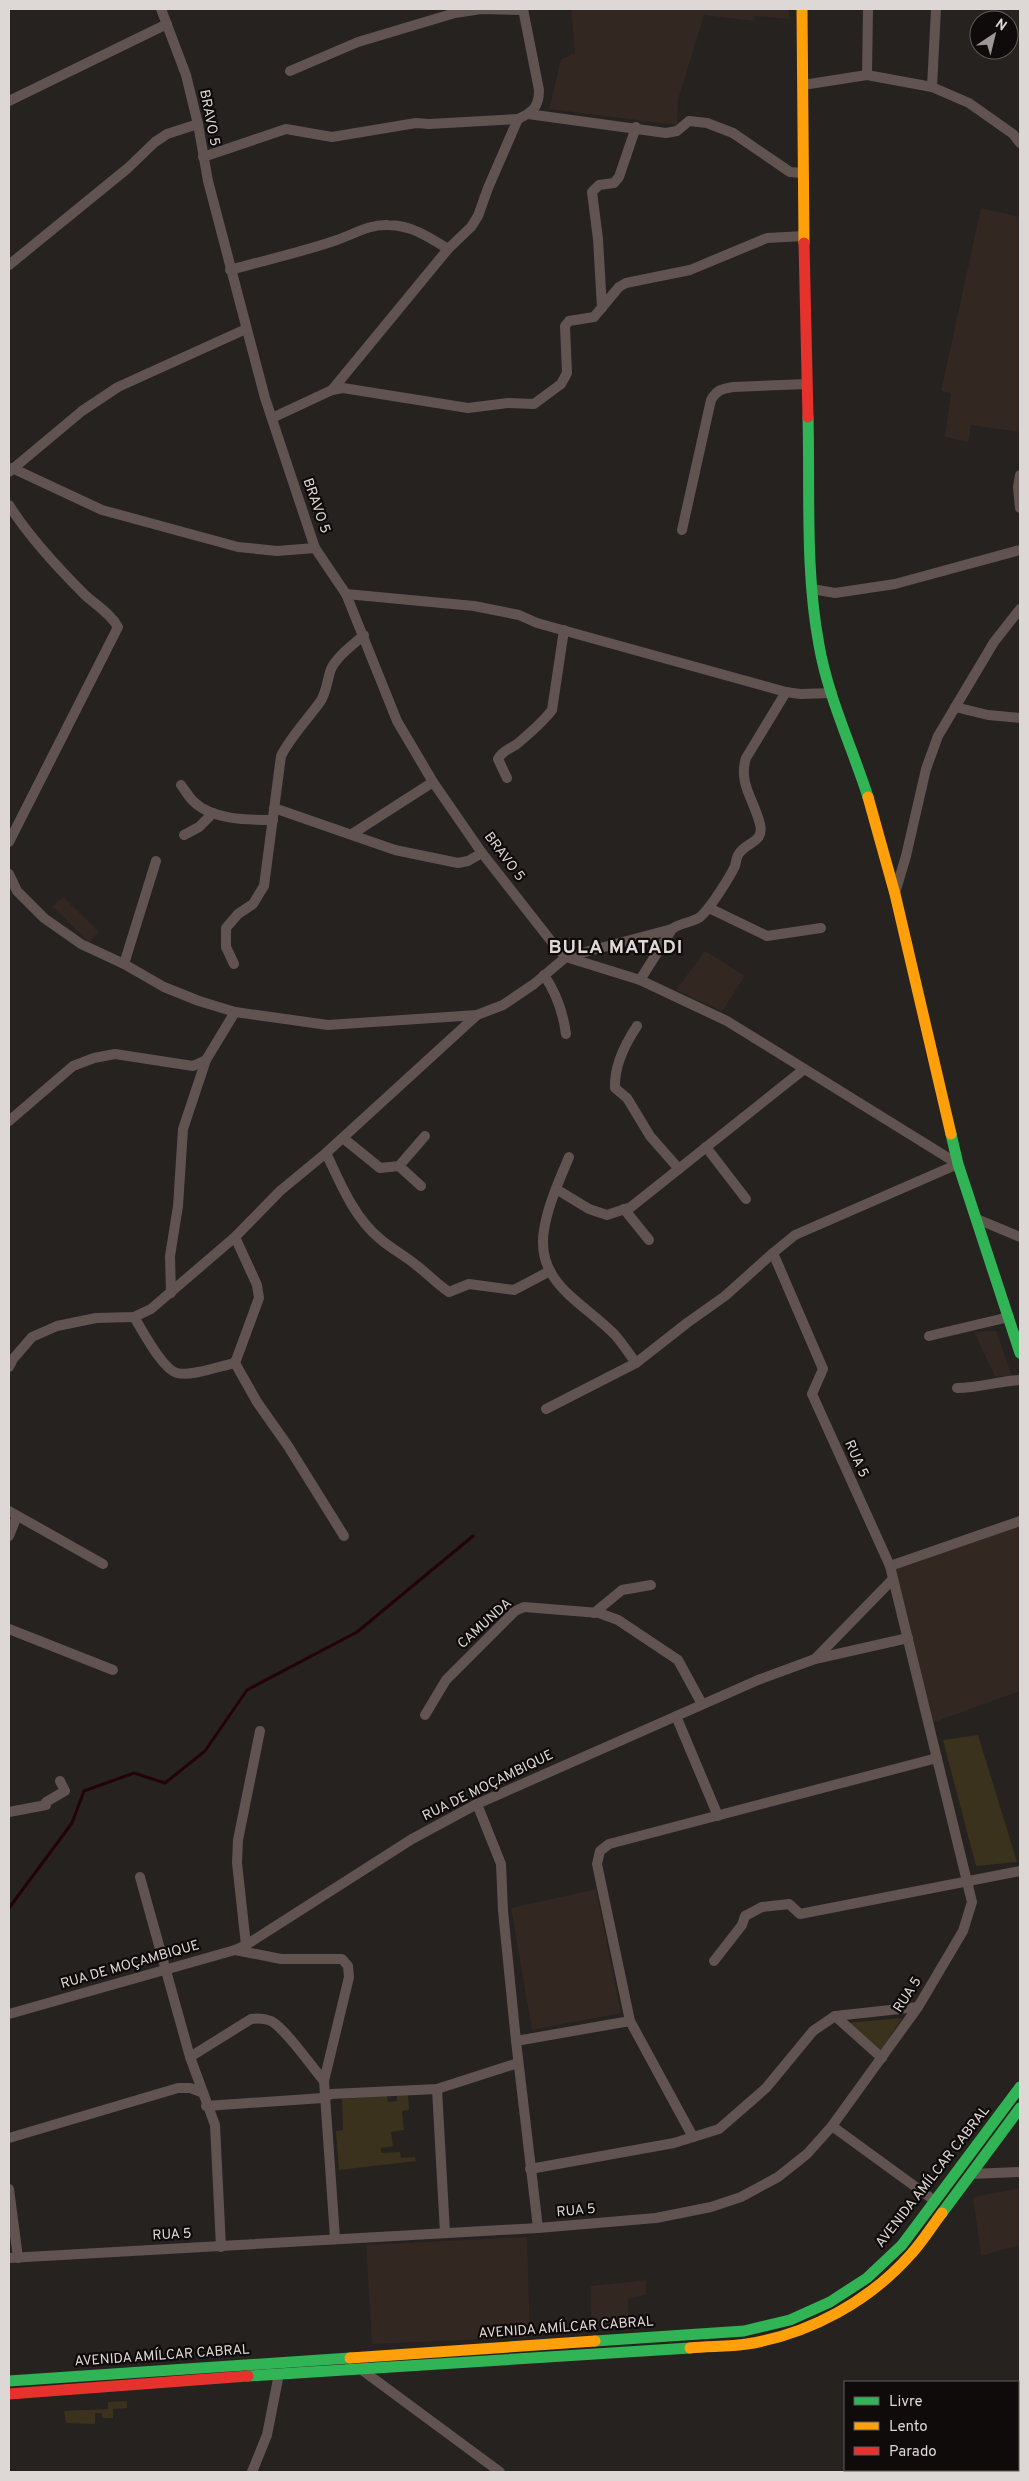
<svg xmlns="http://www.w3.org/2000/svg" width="1029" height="2481" font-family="Overpass,sans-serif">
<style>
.built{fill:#332721}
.green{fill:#3b321d}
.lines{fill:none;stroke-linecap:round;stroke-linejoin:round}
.stream{stroke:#230309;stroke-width:3}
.street{stroke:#605350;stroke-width:10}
.fast{stroke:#30b455;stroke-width:11}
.slow{stroke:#ff9f0a;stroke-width:11}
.jam{stroke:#e5322d;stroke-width:11}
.labels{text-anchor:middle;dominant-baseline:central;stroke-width:4.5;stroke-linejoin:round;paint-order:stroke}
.street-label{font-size:14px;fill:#ddd8d6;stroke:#0f0b0a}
.district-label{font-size:19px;font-weight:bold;letter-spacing:1px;fill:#ddd8d6;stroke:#0f0b0a}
</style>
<rect width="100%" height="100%" fill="#252220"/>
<!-- built -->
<g class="built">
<polygon points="571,9 789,9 789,19 755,16 754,21 704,15 678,100 677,125 549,109 561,59 575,53"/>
<polygon points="981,208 1020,217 1020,432 971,425 968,442 945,437 951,393 941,391"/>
<polygon points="63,897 99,932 89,942 52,906"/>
<polygon points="705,951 745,976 722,1011 676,990"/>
<polygon points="996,1331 1012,1376 995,1376 974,1332"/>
<polygon points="1020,1521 1020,1691 929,1724 890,1566"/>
<polygon points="596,1889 621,2013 532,2030 511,1908"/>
<polygon points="1020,2188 1020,2245 981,2256 973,2197"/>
<polygon points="527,2237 530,2337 372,2344 366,2245"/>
<polygon points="646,2280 646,2295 628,2299 629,2331 626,2330 626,2325 591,2326 591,2286"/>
</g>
<!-- green -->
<g class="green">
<polygon points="978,1735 1017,1862 976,1866 943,1740"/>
<polygon points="902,2018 881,2050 846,2023"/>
<polygon points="408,2095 409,2110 402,2111 404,2130 391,2132 393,2146 381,2148 381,2153 400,2152 401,2158 415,2157 416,2161 339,2170 336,2131 343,2130 342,2099 387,2096 388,2102 397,2101 397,2096"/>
<polygon points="127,2401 127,2408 113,2409 113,2418 102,2418 102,2413 95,2413 95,2424 66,2423 64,2411 108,2409 108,2402"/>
</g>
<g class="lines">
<!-- stream -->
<polyline class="stream" points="9,1908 72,1823 84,1791 134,1773 165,1783 205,1751 247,1690 357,1632 473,1536"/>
<!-- street -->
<g class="street">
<polyline points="161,9 186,75 198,124 208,181 265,398 315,548 346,594 397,721 433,782 482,853 555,946 566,957 640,980 727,1021 958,1164"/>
<polyline points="290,71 358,42 455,13 481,9 523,10"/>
<polyline points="867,75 868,9"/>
<polyline points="803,85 867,75 932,87 969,103 1013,134 1020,143"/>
<polyline points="932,87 936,9"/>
<polyline points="9,101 167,24"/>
<polyline points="528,114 666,133 677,131 689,121 707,123 733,133 790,172 802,173"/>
<path d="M203 157 286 129 332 137 416 123 429 124 518 119C533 112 539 107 539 90L523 9"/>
<polyline points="9,265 128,168 155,142 167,134 198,124"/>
<path d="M230 270C266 260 302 252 337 240 354 234 370 224 388 225 411 225 429 237 448 249"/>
<polyline points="602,308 598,239 592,192 599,185 614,183 619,177 636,127"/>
<polyline points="332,390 448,249 471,227 478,216 488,188 518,119"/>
<polyline points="272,418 332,390 343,388 468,408 508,403 534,404 561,384 567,373 565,326 569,321 594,317 619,287 626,283 690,270 767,238 804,236"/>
<polyline points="12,468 102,510 238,547 277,551 315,548"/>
<polyline points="9,472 82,411 118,387 246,329"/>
<polyline points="1020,475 1018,487 1020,508"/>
<path d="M9 505C29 537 58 568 85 595 96 605 111 614 118 627L9 842"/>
<path d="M682 530 711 400C717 390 721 389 733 387L807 384"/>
<polyline points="812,589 835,593 895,584 1020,550"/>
<polyline points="346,594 474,606 519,615 537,623 786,692 800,694 832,693"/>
<polyline points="955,707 988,715 1020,718"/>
<path d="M507 778 498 759C502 751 510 749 517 744 529 734 542 723 552 710L564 630"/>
<path d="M181 785C185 790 188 796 193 801 212 820 247 820 273 820"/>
<polyline points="274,808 395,850 458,863 468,861 482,853"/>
<polyline points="352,834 433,782"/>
<polyline points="184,835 199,827 213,813"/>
<polyline points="9,874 17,891 44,918 81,944 124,964 164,987 199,1001 235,1012 328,1025 477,1015 503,1005 534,984 566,957 672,929"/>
<polyline points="895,893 906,856 926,769 938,736 994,642 1020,609"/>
<polyline points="709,908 767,936 821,928"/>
<polyline points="124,964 156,861"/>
<path d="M234 964 226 947V928L238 914 253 904 264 886 281 756C291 736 307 720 320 702 327 692 327 680 331 669 338 655 353 645 364 635"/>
<path d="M544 975C557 994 563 1012 566 1034"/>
<path d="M640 980 672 929C681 922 692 923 700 917 709 910 730 877 735 866 736 863 736 859 738 855 745 842 765 843 760 824 754 800 738 783 746 758L786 692"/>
<path d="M637 1026C625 1044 614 1066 615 1088L627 1098 650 1136 679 1169"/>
<polyline points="9,1121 73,1066 94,1058 115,1054 193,1066 206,1060 235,1012"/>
<polyline points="343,1138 380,1168 399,1166 425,1136"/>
<polyline points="706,1147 746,1199"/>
<path d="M326 1153C340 1182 353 1216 379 1238 390 1248 404 1255 416 1265 428 1274 437 1284 449 1292L469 1284 514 1290 548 1272"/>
<path d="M569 1157C559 1181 548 1205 544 1230 535 1284 585 1303 615 1335 623 1344 629 1354 636 1363"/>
<polyline points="399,1166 421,1186"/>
<polyline points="556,1189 589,1209 607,1215 631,1207 803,1070"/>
<polyline points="624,1209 649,1240"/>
<polyline points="977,1219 1020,1237"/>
<polyline points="171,1293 170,1256 178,1206 183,1129 206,1060"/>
<path d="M134 1317C143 1331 162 1369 177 1373 190 1377 220 1366 235 1363"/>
<polyline points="929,1336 1009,1317"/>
<polyline points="235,1363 257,1402 288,1446 344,1536"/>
<polyline points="235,1363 259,1298 257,1285 235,1237"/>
<polyline points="9,1367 13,1359 32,1337 57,1326 96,1318 134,1317 151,1309 235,1237 280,1191 326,1153 477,1015"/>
<path d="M957 1388C979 1388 999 1381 1020 1380"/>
<polyline points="546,1409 636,1363 687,1323 725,1296 773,1253"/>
<polyline points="9,1511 103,1564"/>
<polyline points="9,1536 17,1516"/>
<polyline points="890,1566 1020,1521"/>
<polyline points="594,1613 622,1590 651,1585"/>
<polyline points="9,1629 113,1670"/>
<polyline points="815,1659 893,1579"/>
<polyline points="425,1715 446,1680 515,1611 524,1607 599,1613 618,1620 678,1660 702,1704"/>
<polyline points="676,1716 718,1816"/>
<polyline points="477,1804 501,1864 503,1911 516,2041 538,2228"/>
<polyline points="9,1812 46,1805 46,1802 65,1791 60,1781"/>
<polyline points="140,1877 190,2057 215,2125 221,2247"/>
<polyline points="246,1945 237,1863 238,1840 260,1731"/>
<polyline points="235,1950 281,1959 342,1959 348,1966 349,1977 324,2081 335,2238"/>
<polyline points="714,1961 742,1925 745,1916 762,1907 789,1904 800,1914 1020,1871"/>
<polyline points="9,2014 235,1950 246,1945 412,1839 477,1804 758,1680 815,1659 908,1638"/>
<polyline points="835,2016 882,2058"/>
<polyline points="516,2041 630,2021"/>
<path d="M190 2057 251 2019C258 2018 264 2018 271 2021 285 2028 312 2067 324 2081"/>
<polyline points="437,2089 445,2233"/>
<polyline points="206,2106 323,2098 331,2094 437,2089 518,2063"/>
<polyline points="832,2126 935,2201"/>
<polyline points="693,2137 630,2021 597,1864 600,1851 609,1844 937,1758"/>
<polyline points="9,2138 178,2088 190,2088 201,2092"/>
<polyline points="530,2169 674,2143 719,2129 766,2088 813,2031 835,2016 918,2007"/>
<polyline points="971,2174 1020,2172"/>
<polyline points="9,2189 18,2258"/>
<polyline points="9,2258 538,2228 656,2218 711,2207 741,2197 778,2177 807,2154 832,2126 918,2007 963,1931 972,1902 890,1566 812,1394 823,1369 773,1253 795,1235 958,1164"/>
<polyline points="362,2370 500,2472"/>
<polyline points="252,2472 267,2435 279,2374"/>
</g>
<!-- fast -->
<g class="fast">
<path d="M808 417C810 492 805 571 819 645 828 697 852 747 868 797"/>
<polyline points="951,1134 958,1164 1020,1353"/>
<polyline points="942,2213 1020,2108"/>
<polyline points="595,2341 744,2331 790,2320 830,2302 867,2278 902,2245 1020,2087"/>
<polyline points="248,2376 690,2348"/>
<polyline points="9,2381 350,2358"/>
</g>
<!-- slow -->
<g class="slow">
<polyline points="802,9 804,243"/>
<polyline points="868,797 895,894 951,1134"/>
<path d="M690 2348C709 2346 728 2347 747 2344 810 2334 870 2301 912 2253 923 2241 932 2226 942 2213"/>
<polyline points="350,2358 595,2341"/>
</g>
<!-- jam -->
<g class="jam">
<polyline points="804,243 808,417"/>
<polyline points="9,2394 248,2376"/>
</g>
</g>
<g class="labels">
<!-- street labels -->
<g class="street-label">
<text transform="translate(209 118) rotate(79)">BRAVO 5</text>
<text transform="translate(316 506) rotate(71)">BRAVO 5</text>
<text transform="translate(504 857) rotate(53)">BRAVO 5</text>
<text transform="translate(856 1459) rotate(66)">RUA 5</text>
<text transform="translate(485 1624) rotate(-42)">CAMUNDA</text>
<text transform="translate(488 1786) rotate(-26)">RUA DE MOÇAMBIQUE</text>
<text transform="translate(130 1965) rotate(-16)">RUA DE MOÇAMBIQUE</text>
<text transform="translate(908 1995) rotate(-57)">RUA 5</text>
<text transform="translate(933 2177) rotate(-52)">AVENIDA AMÍLCAR CABRAL</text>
<text transform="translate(576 2211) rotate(-5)">RUA 5</text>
<text transform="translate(172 2235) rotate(-3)">RUA 5</text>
<text transform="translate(566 2328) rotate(-4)">AVENIDA AMÍLCAR CABRAL</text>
<text transform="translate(162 2356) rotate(-4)">AVENIDA AMÍLCAR CABRAL</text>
</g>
<!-- district labels -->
<g class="district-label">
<text x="616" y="948">BULA MATADI</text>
</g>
</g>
<!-- border -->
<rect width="1029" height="2481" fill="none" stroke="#ddd8d6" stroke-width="20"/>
<!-- legend -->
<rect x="844" y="2381" width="175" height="90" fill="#0f0b0a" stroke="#615d5c"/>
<rect x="854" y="2397" width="25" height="8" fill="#30b455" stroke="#615d5c"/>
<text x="889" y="2406" font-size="15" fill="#ddd8d6">Livre</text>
<rect x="854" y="2422" width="25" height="8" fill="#ff9f0a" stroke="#615d5c"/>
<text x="889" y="2431" font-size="15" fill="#ddd8d6">Lento</text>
<rect x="854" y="2447" width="25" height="8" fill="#e5322d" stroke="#615d5c"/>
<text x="889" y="2456" font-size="15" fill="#ddd8d6">Parado</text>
<!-- north arrow -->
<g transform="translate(994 35) rotate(35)"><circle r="24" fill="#0f0b0a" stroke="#615d5c"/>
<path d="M0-4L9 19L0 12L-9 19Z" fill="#9d9896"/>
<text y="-8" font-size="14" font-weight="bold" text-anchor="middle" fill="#ddd8d6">N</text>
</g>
</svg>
